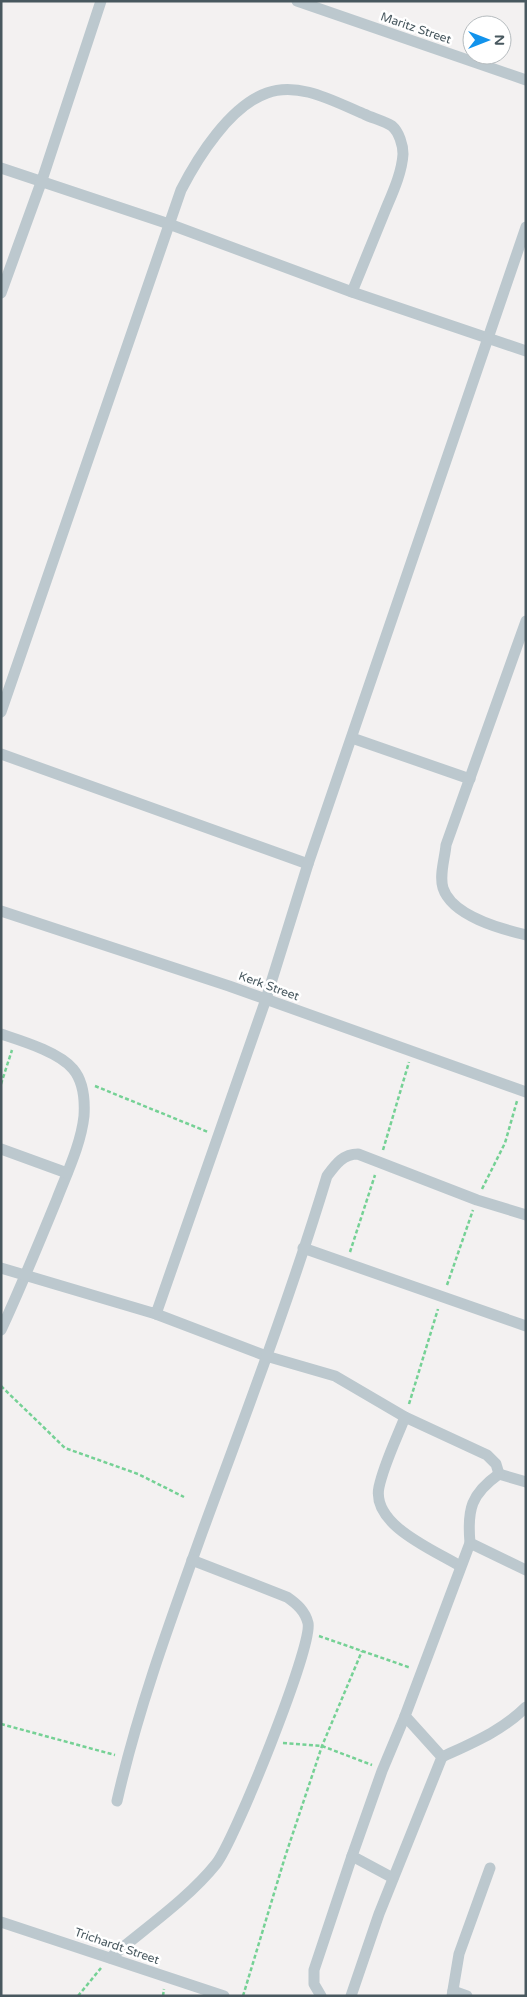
<svg xmlns="http://www.w3.org/2000/svg" width="527" height="1997" font-family="'Varela Round',sans-serif">
<style>
.lines{fill:none;stroke-linecap:round;stroke-linejoin:round}
.path{stroke:#75d195;stroke-width:2.5;stroke-dasharray:4 2.5;stroke-linecap:butt}
.minor{stroke:#bcc8ce;stroke-width:11}
.labels{text-anchor:middle;dominant-baseline:central;stroke-width:5;stroke-linejoin:round;paint-order:stroke}
.street-label{font-size:12px;fill:#48585f;stroke:#fff}
</style>
<rect width="100%" height="100%" fill="#f3f1f1"/>
<g class="lines">
<!-- path -->
<g class="path">
<polyline points="1,1084 12,1050"/>
<polyline points="95,1086 208,1132"/>
<polyline points="383,1150 409,1062"/>
<polyline points="482,1189 505,1143 517,1101"/>
<polyline points="350,1252 375,1175"/>
<polyline points="447,1285 473,1210"/>
<polyline points="1,1386 65,1448 138,1474 184,1497"/>
<polyline points="409,1404 438,1309"/>
<polyline points="319,1636 411,1668"/>
<polyline points="1,1724 115,1755"/>
<polyline points="283,1743 322,1746 372,1765"/>
<polyline points="78,1996 101,1968"/>
<polyline points="163,1996 164,1989"/>
<polyline points="243,1996 285,1857 322,1746 362,1651"/>
</g>
<!-- minor -->
<g class="minor">
<polyline points="297,1 526,80"/>
<polyline points="1,168 169,224 352,292 526,351"/>
<polyline points="1,293 42,180 101,1"/>
<path d="M526 621 446 845C445 858 439 875 443 888 452 916 501 929 526 935"/>
<path d="M1 712 181 190C198 157 230 106 267 93 299 81 335 102 364 114 372 118 384 121 392 126 399 132 403 145 403 154 402 173 392 194 385 211 374 238 363 265 352 292"/>
<polyline points="352,738 470,779"/>
<polyline points="1,754 308,864"/>
<polyline points="1,911 229,986 526,1092"/>
<path d="M1 1034C22 1041 59 1052 73 1069 84 1082 85 1100 84 1116 81 1144 67 1173 57 1199 39 1243 21 1287 1 1330"/>
<polyline points="1,1149 67,1173"/>
<polyline points="303,1248 526,1326"/>
<polyline points="1,1268 156,1314 266,999 308,864 526,227"/>
<polyline points="156,1314 266,1356 335,1376 405,1417 487,1455 496,1464 499,1474"/>
<path d="M405 1417C396 1440 384 1464 379 1487 371 1525 434 1550 460 1566"/>
<polyline points="499,1474 526,1482"/>
<polyline points="470,1543 526,1570"/>
<path d="M442 1757C472 1743 502 1731 526 1707"/>
<path d="M117 1801C138 1708 171 1619 203 1530 246 1413 291 1295 327 1176 336 1164 343 1154 358 1154L477 1200 526 1215"/>
<polyline points="393,1878 352,1856 382,1771 405,1716"/>
<polyline points="1,1922 224,1996"/>
<path d="M110 1958C144 1929 188 1899 216 1864 234 1842 313 1646 308 1623 305 1611 297 1604 287 1597L192 1560"/>
<polyline points="453,1991 467,1996"/>
<polyline points="321,1996 314,1984 314,1970 352,1856"/>
<path d="M351 1996 379 1914 442 1757 405 1716 470 1543C467 1509 471 1494 499 1474"/>
<polyline points="452,1996 459,1954 490,1868"/>
</g>
</g>
<g class="labels">
<!-- street labels -->
<g class="street-label">
<text transform="translate(416 28) rotate(19)">Maritz Street</text>
<text transform="translate(269 986) rotate(20)">Kerk Street</text>
<text transform="translate(117 1946) rotate(19)">Trichardt Street</text>
</g>
</g>
<!-- border -->
<rect width="527" height="1997" fill="none" stroke="#48585f" stroke-width="5"/>
<!-- north arrow -->
<g transform="translate(487 40) rotate(90)"><circle r="24" fill="#ffffff" stroke="#b6bcbf"/>
<path d="M0-4L9 19L0 12L-9 19Z" fill="#1293ec"/>
<text y="-8" font-size="14" font-weight="bold" text-anchor="middle" fill="#48585f">N</text>
</g>
</svg>
